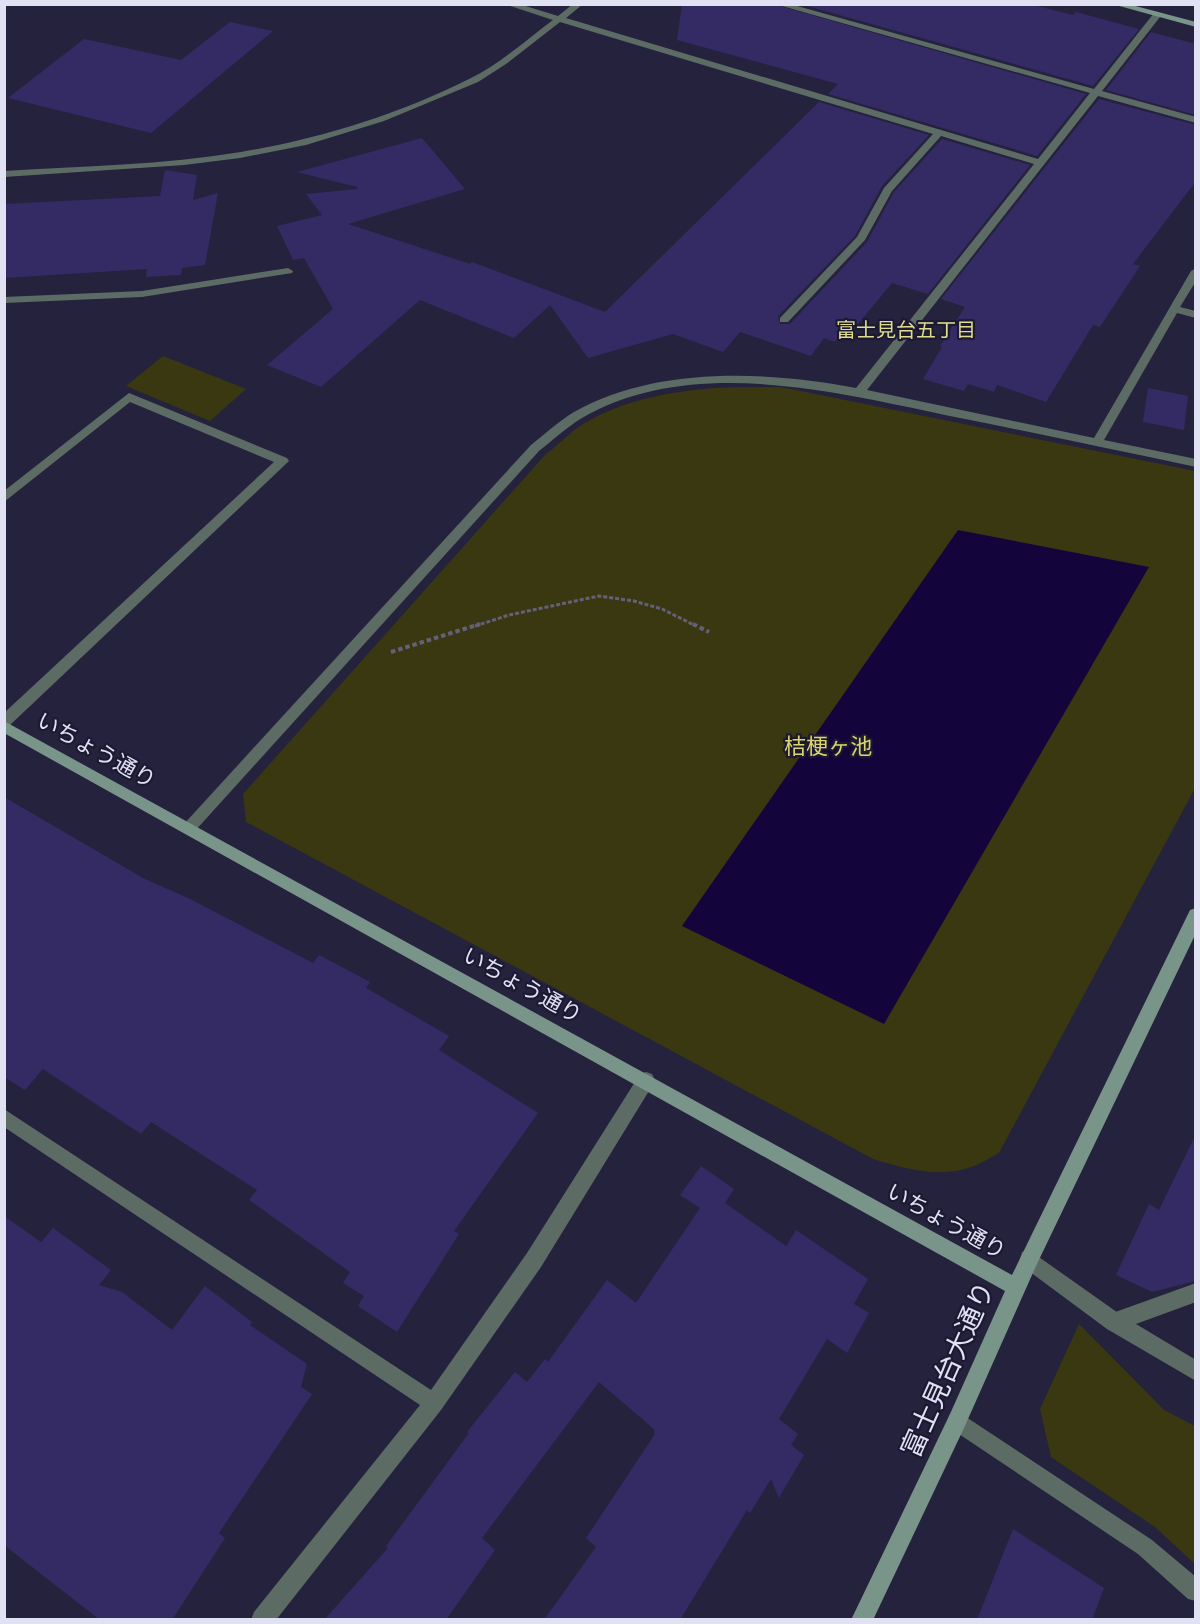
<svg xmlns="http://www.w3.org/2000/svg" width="1200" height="1624" font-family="'Sofia Sans Condensed','Noto Sans JP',sans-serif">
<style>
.green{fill:#3a3810}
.water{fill:#14043c}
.building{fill:#342b65}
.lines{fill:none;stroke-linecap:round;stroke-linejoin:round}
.path-far1{stroke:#63617a;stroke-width:3;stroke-dasharray:4 2;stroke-linecap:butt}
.path{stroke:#63617a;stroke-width:4;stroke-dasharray:4.5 3;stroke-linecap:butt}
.lane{fill:#5c6c65;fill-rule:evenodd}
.street{fill:#5c6c65;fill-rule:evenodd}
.secondary{fill:#799488;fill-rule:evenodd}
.labels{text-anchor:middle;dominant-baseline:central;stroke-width:4.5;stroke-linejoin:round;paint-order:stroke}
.far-neighbourhood-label{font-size:20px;fill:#dfdc8e;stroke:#1c1933}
.park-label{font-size:22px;fill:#dad66c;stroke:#1c1933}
.street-label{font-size:22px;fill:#e1e1f4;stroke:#1c1933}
.near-street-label{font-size:27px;fill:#e1e1f4;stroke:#1c1933}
</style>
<rect width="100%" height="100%" fill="#25223e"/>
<!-- green -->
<g class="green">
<polygon points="163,356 246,389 210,421 126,386"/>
<path d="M736 387H781L1195 471V788L999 1153C991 1157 982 1163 974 1166 941 1179 905 1169 873 1159L246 822 243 794 545 455C555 447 564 439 573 431 618 398 682 389 736 387Z"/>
<polygon points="1079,1324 1164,1410 1195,1426 1195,1564 1155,1527 1051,1457 1040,1409"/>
</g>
<!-- water -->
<polygon class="water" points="958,530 1149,567 884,1024 682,926"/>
<!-- building -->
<g class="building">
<polygon points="682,4 773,4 1086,94 1037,156 828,94 838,84 677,40"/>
<polygon points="800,4 1029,4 1073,15 1076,12 1139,29 1093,86"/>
<polygon points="230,22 273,31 151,133 8,98 84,39 181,60"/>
<polygon points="1151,32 1196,44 1196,115 1106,90"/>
<polygon points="1099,99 1196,125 1196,181 1133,264 1140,266 1100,327 1093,325 1046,402 997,385 994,392 968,384 964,391 923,379 942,347 940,346 965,307 941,299"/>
<polygon points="819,102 929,135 882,186 855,236 778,316 780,324 790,324 867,242 894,192 942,139 1030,165 928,294 892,283 853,330 845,328 835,342 824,338 811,356 740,332 723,352 673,334 588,358 550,305 514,338 420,300 321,387 267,365 333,309 304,258 293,260 277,226 322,215 306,194 357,189 357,187 297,172 422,138 465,189 348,224 470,264 472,262 605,312"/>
<polygon points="165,170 197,175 193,200 218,193 205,265 182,268 181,275 146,277 147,269 4,278 4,204 160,196"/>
<polygon points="1148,388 1188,396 1184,430 1143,422"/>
<polygon points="4,797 143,878 190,899 313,963 319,955 370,982 366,988 449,1036 439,1050 538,1113 454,1231 459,1234 397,1332 358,1306 364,1296 343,1283 350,1272 249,1200 257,1190 151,1122 141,1134 43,1069 25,1090 4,1077"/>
<polygon points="1196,1134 1196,1281 1152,1292 1116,1275 1149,1204 1159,1210"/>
<polygon points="701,1166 734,1189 725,1203 786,1246 796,1230 868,1279 854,1304 869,1313 847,1353 827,1339 779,1419 798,1434 791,1445 804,1455 779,1498 771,1479 750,1513 747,1510 680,1620 544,1620 596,1547 586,1538 655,1434 654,1432 655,1430 599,1382 482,1538 495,1550 446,1620 324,1620 388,1548 386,1546 469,1433 467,1432 515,1372 527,1382 545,1359 548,1362 607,1280 636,1303 700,1208 680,1195"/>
<polygon points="4,1216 41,1242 53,1228 111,1270 99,1285 122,1292 172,1330 205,1286 252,1322 250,1325 307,1364 301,1387 312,1394 219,1533 225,1538 172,1620 100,1620 4,1545"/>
<polygon points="1013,1529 1104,1588 1092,1620 977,1620"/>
</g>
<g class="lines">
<!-- path-far1 -->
<polyline class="path-far1" points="475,626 509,615 599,596 634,601 662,609 696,626"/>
<!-- path -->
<g class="path">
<polyline points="693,624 709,632"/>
<polyline points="391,652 480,624"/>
</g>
<!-- lane -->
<polygon class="lane" points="1029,1250 1121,1315 1196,1360 1196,1381 1107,1329 1022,1266 1020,1259 1022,1252"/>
<!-- street -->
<g class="street">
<path d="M504 4H519L558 16 573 4H583L566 18 1038 159 1090 93 775 4H790L1094 89 1154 13H1160V17L1102 91 1196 117V123L1098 96 867 390 1094 438 1191 271 1196 268V281L1180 307 1196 311V318L1177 313 1104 440 1196 459V467C1115 450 1035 433 955 417 840 393 693 354 582 418 567 427 553 440 539 451L194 832 189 834 184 832 181 828 184 824 531 445C545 434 559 421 574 412 656 366 767 371 856 388L1034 164 941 136 892 191 865 240 788 322H780V318L857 237 884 188 933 134 560 22 506 64 478 82 384 121 306 145 240 158 184 165 4 177V171C83 166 163 165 241 152 319 139 400 114 471 78 500 64 526 40 553 20Z"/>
<polygon points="288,268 293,271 292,273 142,297 4,303 4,297 142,291"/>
<polygon points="129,393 287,458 289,461 9,726 4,727 4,713 274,462 130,402 4,502 4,491"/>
<polygon points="646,1072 652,1074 655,1080 652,1086 541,1267 441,1410 276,1620 251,1620 254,1612 420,1405 4,1127 4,1109 431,1390 527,1253 640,1074"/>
<polygon points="1196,1283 1196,1302 1114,1332 1107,1329 1104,1322 1107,1315"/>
<polygon points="957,1411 1152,1540 1196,1577 1196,1601 1188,1599 1138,1554 950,1428 947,1421 950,1414"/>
</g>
<!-- secondary -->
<g class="secondary">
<polygon points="1112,4 1128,4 1196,22 1196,27"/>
<polygon points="4,721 1012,1275 1190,910 1196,908 1196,933 1036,1266 964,1428 873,1620 851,1620 950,1414 1005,1291 4,733"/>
</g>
</g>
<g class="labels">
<!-- far-neighbourhood labels -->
<g class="far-neighbourhood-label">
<text x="906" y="331">富士見台五丁目</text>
</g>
<!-- park labels -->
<g class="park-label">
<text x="828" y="747">桔梗ヶ池</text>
</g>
<!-- street labels -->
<g class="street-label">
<text transform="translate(96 751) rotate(29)">いちょう通り</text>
<text transform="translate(522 986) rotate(29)">いちょう通り</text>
<text transform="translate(946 1222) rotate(29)">いちょう通り</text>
</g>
<!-- near-street labels -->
<g class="near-street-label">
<text transform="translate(949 1370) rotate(-66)">富士見台大通り</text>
</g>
</g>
<!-- border -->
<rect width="1200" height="1624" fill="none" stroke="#e1e1f4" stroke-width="12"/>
</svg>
